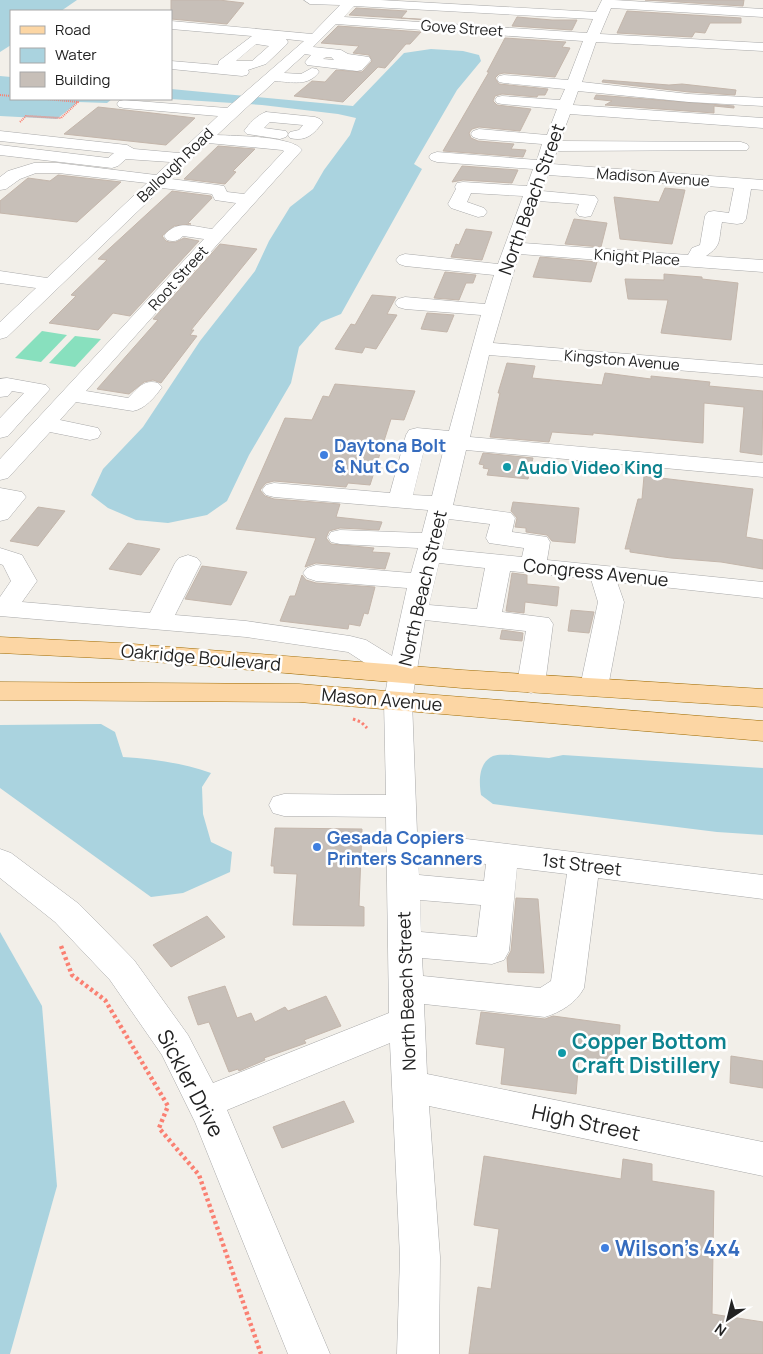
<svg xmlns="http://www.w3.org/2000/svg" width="763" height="1354" font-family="Manrope,sans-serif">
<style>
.pitch{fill:#88e0be}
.water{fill:#aad3df}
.building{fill:#c7bfb8;stroke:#c4b6ab}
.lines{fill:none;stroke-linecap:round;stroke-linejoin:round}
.minor-casing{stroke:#a9a9a9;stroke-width:1}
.major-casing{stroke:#a06b00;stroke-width:1}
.path-far2{stroke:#fa8072;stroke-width:2;stroke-dasharray:1 1;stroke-linecap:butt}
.path-far1{stroke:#fa8072;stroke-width:3;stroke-dasharray:2.5 2.5;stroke-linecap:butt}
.path{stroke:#fa8072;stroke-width:4.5;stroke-dasharray:3 3;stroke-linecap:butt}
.minor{fill:#fff;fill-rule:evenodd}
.major{fill:#fcd6a4;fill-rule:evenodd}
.shop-dot{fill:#3f7fe0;stroke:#fff;stroke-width:2}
.culture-dot{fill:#0f9aa8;stroke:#fff;stroke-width:2}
.labels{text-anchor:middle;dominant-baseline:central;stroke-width:5;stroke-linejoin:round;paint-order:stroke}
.far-street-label{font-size:15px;fill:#222;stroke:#fff}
.street-label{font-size:18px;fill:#222;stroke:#fff}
.shop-label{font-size:18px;font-weight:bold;fill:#366cbe;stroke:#fff;text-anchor:start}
.culture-label{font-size:18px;font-weight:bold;fill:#0d838f;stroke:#fff;text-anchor:start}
.near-culture-label{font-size:21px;font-weight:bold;fill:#0d838f;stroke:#fff;text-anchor:start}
.near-street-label{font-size:21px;fill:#222;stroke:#fff}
.near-shop-label{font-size:21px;font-weight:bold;fill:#366cbe;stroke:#fff;text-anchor:start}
</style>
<rect width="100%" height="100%" fill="#f2efe9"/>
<!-- pitch -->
<g class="pitch">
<polygon points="42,331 67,335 41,362 15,358"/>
<polygon points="75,336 101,339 75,367 49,363"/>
</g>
<!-- water -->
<g class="water">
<polygon points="0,0 77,0 61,11 11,11 11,45 0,52"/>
<polygon points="431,49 463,51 479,55 481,61 457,90 414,164 422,169 341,314 321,322 299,347 291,383 249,455 227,501 207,515 168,523 136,520 108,508 91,495 103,469 143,427 200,341 255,271 269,241 290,207 313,189 324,170 350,135 356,118 338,114 262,105 170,99 171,89 353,106 404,53"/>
<polygon points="0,76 11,77 11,99 112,99 107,103 78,102 57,119 0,116"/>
<path d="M101 724 115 732 123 757C153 759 183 763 211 773L202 787 203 814 211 842 232 852 230 872 183 893 151 897 0 788V725Z"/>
<path d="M513 755 549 758 563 755 763 768V835L717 832 493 804 481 795C479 782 478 763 493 756 498 754 507 755 513 755Z"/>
<polygon points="0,932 42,1006 57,1186 10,1354 0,1354"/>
</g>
<!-- building -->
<g class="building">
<polygon points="171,0 219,0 244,3 227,24 171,19"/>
<polygon points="645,0 744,0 743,6"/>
<polygon points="356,8 407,11 401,18 431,20 349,15"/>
<polygon points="627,11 741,18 741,23 710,23 705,33 695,32 692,37 617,33"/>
<polygon points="517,17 552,20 577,20 572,30 512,26"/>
<polygon points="338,26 421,32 410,44 406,44 385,68 378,67 343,102 294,96 312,81 325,82 336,70 362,72 372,61 369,55 353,53 359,46 321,43"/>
<polygon points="505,38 566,42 562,47 570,48 555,77 504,73 499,74 495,78 499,84 548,89 545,95 538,95 537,97 502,94 495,96 493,101 497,105 531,109 520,131 479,127 472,129 469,133 471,138 478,141 514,144 511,149 526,150 523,157 443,151 489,72 487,72"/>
<polygon points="603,80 669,85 682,84 736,90 735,95 689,92 602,82"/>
<polygon points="596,95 734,106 734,108 714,106 714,113 605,105 612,101 594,99"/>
<polygon points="98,107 152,113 195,118 166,145 64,134"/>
<polygon points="218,146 255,149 233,171 236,172 225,184 184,179"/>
<polygon points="462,166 518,170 512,183 463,180 452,182"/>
<polygon points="58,175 121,182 77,222 0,213 0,201 28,178 50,181"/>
<polygon points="665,188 685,190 672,244 620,239 614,197 659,202"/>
<polygon points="172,191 211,196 212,198 188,223 191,224 174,226 162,236 166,241 169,242 176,242 184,238 199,241 130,316 113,313 98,330 49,323 76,296 71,295 107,260 98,259"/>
<polygon points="574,219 607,223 601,247 565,244"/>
<polygon points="466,229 492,232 482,260 451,257 456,244 459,245"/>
<polygon points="220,244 257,249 191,330 194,330 190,335 197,336 161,383 153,380 144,382 129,394 97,389 158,320 153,319"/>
<polygon points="540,257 597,262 591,282 533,277"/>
<polygon points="445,272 476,275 473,283 466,283 459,300 434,298"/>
<polygon points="664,274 702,277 702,279 738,283 731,340 661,333 668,300 628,299 625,279 664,280"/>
<polygon points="372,295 396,297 387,314 397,315 376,349 365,347 362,353 335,349 351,324 355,325"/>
<polygon points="427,313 454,315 447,332 421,329"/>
<polygon points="507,363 535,366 532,378 602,385 605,373 651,379 651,376 710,382 709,386 763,391 762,455 740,452 744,407 704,403 703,443 593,433 593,435 552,432 549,442 490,437 500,393 498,393"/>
<polygon points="335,384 415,391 404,420 391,419 370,485 348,483 346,487 274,481 266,483 260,490 265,496 274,499 340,504 336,517 382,522 379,530 340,528 329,531 326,538 331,544 374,548 372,552 390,553 385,569 316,563 305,567 316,538 236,529 285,418 312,420 323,396 329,397"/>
<polygon points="483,453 533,458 528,479 487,475 489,469 483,468 484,465 479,464"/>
<polygon points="644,476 753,489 746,537 763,540 763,569 721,562 671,558 630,552 630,549 625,549 638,499 642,499"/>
<polygon points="513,502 579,508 575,543 552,541 547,535 526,532 526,528 515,527 517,518 511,511"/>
<polygon points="38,507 65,511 38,546 10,541"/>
<polygon points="128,543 160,549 141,575 109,569"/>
<polygon points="202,566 247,572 231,605 185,599"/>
<polygon points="512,573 527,575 527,584 559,587 557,606 525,602 524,613 506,611"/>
<polygon points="302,575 306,580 316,583 375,587 368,614 364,613 360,626 349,624 348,629 280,621 290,596 295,596"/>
<polygon points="571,610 594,612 589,633 568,631"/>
<polygon points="502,630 523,633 522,641 500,639"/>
<polygon points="275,828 362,829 359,906 364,907 364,926 293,925 297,874 274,873 274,866 271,866"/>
<polygon points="516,898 538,899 544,973 508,972 507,958 511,951"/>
<polygon points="207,916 225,937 171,967 153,945"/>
<polygon points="225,986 237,1018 251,1013 255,1022 285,1007 288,1011 326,996 341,1026 304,1040 306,1043 264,1058 265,1060 239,1071 238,1069 229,1072 209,1022 198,1025 188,997"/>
<polygon points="481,1012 545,1019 553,1016 620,1025 618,1063 579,1058 576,1094 501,1084 505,1048 476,1044"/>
<polygon points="731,1056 763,1061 763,1088 730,1083"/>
<polygon points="344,1101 354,1122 282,1148 273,1127"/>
<polygon points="484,1156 621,1179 623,1159 652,1164 652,1181 714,1191 712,1314 763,1322 763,1354 469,1354 478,1287 491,1289 499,1229 474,1225"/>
</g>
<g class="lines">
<!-- minor casing -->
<g class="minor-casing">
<g id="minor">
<path d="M304 0H380L596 12 602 0H614L763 9V17L611 8 600 34 763 43V51L596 42 582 82 689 94 763 98V106L689 102 578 91 573 105 763 118V128L570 114 560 141 741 142 747 144 749 147 747 150 557 151 552 164 763 180V190L751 189 746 219 743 223 737 224 722 222C718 242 722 245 706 256L763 260V272L519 254 493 343 763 365V377L489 355 470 437 763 463V477L466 450 453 505 511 513 515 518 512 532 547 537 550 542 547 560 763 582V598L617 582 624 602 608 687 604 693 594 696 584 693 580 687 598 602 591 579 510 571 502 612 549 618 553 624 545 684 541 690 531 693 521 690 517 684 526 631 425 620 412 701 417 833 763 875V899L598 878 584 988C576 1003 561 1012 545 1017L424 1004 427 1074 763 1142V1176L429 1106 440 1257 439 1354H397L400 1257 390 1043 227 1110 330 1354H288L195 1122 162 1055 110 980 55 922 0 878V849L11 853 79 904 134 960 188 1035 213 1083 389 1013 386 817 284 816 273 813 269 805 273 797 284 794 386 795 384 701 388 678 348 652 246 637 0 616V597L11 581 3 565 0 564V548L22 555 37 581 22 602 150 613 175 563 179 558 188 555 197 558 201 563 175 615 246 621 350 636 366 640 392 656 407 588 316 581 307 578 303 573 307 568 316 565 411 573 418 548 340 544 331 542 328 537 331 532 340 530 422 533 428 510 274 497 266 495 262 490 266 485 274 483 390 493 406 435 409 430 417 428 449 431 481 315 405 309 398 307 395 303 398 299 405 297 485 304 494 275 405 266 399 264 396 260 399 256 405 254 498 264 523 196 471 193 467 202 484 208 487 212 484 216 478 217 451 208 448 204 456 189 455 187 457 183 463 182 527 186 533 169 437 162 431 160 429 157 431 154 437 152 537 160 542 144 479 139 473 137 471 134 473 131 479 129 547 135 557 109 502 104 497 103 495 100 497 97 502 96 560 100 565 89 504 83 499 82 497 79 499 76 504 75 568 80 583 41 336 24 313 47 341 50 348 54 369 57 371 60 362 70 357 71 307 65 305 62 311 55 305 54 284 73 301 74 312 68 317 69 319 72C308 87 292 82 275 81L217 135C234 136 293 136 302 150L86 391 128 398C138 388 144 379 158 383L162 387C155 397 145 409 133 411L76 402 60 420 98 428 101 433 98 438 90 440 50 432 8 478 0 480V459L204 239 183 236C178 241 174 242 167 240L164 236C176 219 195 227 212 229L236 203 215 200 212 194 162 188 7 337 0 339V322L36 288 0 283V271L47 278 147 183 58 173H36L20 179 6 189 0 190V177L8 171 34 163H58L156 175 170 162 126 159 118 166 112 168 0 155V145L108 158 114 153 0 141V131L127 145 134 149 179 153 218 116 124 108 119 107 117 104 119 101 124 100 227 108 304 41 286 39 288 42 286 45 266 64 248 70 249 72 247 75 242 76 171 69V61L218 65 219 61 252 36 171 29V21L312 34 340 5 310 4ZM354 6 593 19 587 33 344 17ZM256 44 269 46 252 61H236ZM326 57H331L334 60 323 59ZM208 143 282 150 284 151 244 194 227 192 224 186 218 185 171 179ZM548 175 734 188 729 213 714 211 708 212 705 216 700 245 692 248 688 255 523 243 538 201 579 204 576 212 579 216 585 217 591 216 598 200 595 196 542 191ZM426 442 445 444 432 496 413 495ZM449 519 490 524 486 538 489 543 524 548 522 557 442 549ZM439 563 485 568 477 609 429 605ZM418 855 486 864 484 881 419 875ZM517 868 567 874 551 981 540 988 423 976 422 958 492 964 504 960 509 951ZM420 900 481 905 477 937 421 932Z"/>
<path d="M266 112 315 117 320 119 323 122C314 134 306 142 290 138L288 135 290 132 299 130 303 125 270 122 264 128 286 131 288 134 286 137 280 139 247 134 244 131C249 124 257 115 266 112Z"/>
<polygon points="7,378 46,385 50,389 8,436 0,438 0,418 24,393 12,391 8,396 0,397 0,379"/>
<polygon points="0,488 22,492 26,497 8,519 0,521"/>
</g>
</g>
<!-- major casing -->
<g class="major-casing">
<g id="major">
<polygon points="0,637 120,643 462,670 763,689 763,707 462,688 120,659 0,653"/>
<polygon points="0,682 299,684 763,721 763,741 299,702 0,700"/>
</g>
</g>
<!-- path-far2 -->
<g class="path-far2">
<polyline points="0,95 11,96"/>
<polyline points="20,122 26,116 61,118 78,102 47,99"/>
</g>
<!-- path-far1 -->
<polyline class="path-far1" points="353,719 361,722 367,728"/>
<!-- path -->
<polyline class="path" points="61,946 72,975 105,1000 168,1106 159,1128 199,1175 261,1354"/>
<!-- minor -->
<use href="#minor" class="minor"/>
<!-- major -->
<use href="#major" class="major"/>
</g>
<!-- markers -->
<g class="shop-dot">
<circle cx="324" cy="455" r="5"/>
<circle cx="317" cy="847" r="5"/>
<circle cx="605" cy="1248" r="5"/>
</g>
<g class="culture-dot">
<circle cx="507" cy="467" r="5"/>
<circle cx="562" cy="1053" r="5"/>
</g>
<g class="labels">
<!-- far-street labels -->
<g class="far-street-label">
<text transform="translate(462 28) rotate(4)">Gove Street</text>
<text transform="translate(175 165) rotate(-44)">Ballough Road</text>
<text transform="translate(653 177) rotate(4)">Madison Avenue</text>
<text transform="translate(637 257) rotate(4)">Knight Place</text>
<text transform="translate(178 278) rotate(-48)">Root Street</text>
<text transform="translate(622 360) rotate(5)">Kingston Avenue</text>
</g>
<!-- street labels -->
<g class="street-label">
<text transform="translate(531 199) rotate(-70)">North Beach Street</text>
<text transform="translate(596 572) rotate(6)">Congress Avenue</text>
<text transform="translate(422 588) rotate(-77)">North Beach Street</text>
<text transform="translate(201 657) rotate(5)">Oakridge Boulevard</text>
<text transform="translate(382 699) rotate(5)">Mason Avenue</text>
<text transform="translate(582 864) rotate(7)">1st Street</text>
<text transform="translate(406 991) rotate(-92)">North Beach Street</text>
</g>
<!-- shop labels -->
<g class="shop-label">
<text x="334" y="445">Daytona Bolt<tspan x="334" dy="21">&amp; Nut Co</tspan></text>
<text x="327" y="837">Gesada Copiers<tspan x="327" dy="21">Printers Scanners</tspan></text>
</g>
<!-- culture labels -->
<g class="culture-label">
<text x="517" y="467">Audio Video King</text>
</g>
<!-- near-culture labels -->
<g class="near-culture-label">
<text x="572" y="1041">Copper Bottom<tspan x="572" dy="24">Craft Distillery</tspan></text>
</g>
<!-- near-street labels -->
<g class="near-street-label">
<text transform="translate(191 1083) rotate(62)">Sickler Drive</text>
<text transform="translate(586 1122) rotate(12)">High Street</text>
</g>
<!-- near-shop labels -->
<g class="near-shop-label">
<text x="615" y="1248">Wilson's 4x4</text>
</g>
</g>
<!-- legend -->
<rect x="10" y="10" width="162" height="90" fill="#ffffff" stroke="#a7a7a7"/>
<rect x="20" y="26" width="25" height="8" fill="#fcd6a4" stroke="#a7a7a7"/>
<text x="55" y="35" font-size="15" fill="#222222">Road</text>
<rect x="20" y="48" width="25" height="15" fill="#aad3df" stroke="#a7a7a7"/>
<text x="55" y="60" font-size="15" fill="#222222">Water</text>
<rect x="20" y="72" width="25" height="15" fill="#c7bfb8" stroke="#a7a7a7"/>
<text x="55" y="85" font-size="15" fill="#222222">Building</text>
<!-- north arrow -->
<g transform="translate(728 1319) rotate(215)" stroke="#ffffff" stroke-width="4" paint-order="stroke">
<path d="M0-4L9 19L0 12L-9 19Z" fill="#222222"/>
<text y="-8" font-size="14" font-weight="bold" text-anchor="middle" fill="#222222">N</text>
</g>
</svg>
